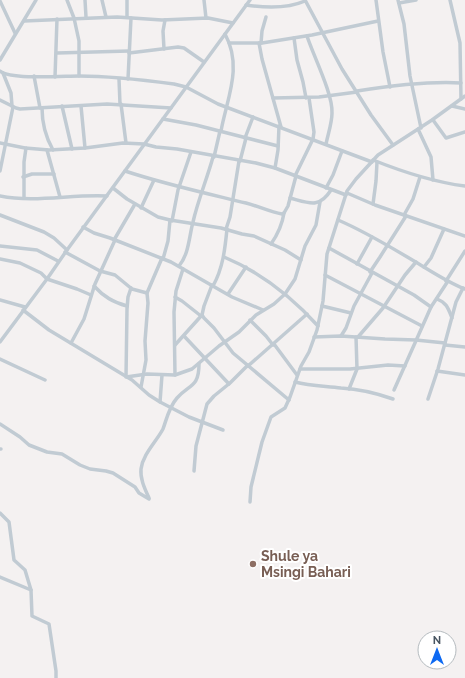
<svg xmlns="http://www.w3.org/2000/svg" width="465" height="678" font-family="Raleway,sans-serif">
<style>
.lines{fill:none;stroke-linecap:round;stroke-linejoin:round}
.minor{stroke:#c1cbd3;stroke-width:3.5}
.education-dot{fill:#8d6e63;stroke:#fff;stroke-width:1.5}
.labels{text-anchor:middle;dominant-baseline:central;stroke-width:4;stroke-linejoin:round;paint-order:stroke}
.education-label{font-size:14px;font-weight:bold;fill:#785e54;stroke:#fff;text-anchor:start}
</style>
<rect width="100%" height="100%" fill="#f4f1f1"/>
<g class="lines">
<!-- minor -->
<g class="minor">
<polyline points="67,0 74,18 79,41 79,76"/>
<polyline points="85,0 86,17"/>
<polyline points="102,0 106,17"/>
<polyline points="127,0 127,17"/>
<polyline points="204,0 206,18"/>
<polyline points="305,0 342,69 371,115 393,145"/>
<polyline points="376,0 383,52 390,87"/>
<polyline points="398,0 404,24 410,76 421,128"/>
<polyline points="450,0 460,43 461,99"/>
<polyline points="0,1 15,33"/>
<polyline points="399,3 416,0"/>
<path d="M246 5C266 8 287 9 305 1"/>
<polyline points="24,21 117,17 162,20 208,18 233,23"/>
<path d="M307 36C313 55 333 94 332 113 332 123 328 134 326 144"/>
<polyline points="294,38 297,60 303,82 306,98"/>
<polyline points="229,43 262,43 312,35 378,21"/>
<polyline points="259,43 262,59 281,127"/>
<polyline points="261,43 262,31 266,17"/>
<polyline points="164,49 163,31 165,20"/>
<polyline points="57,53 129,51"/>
<polyline points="129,53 178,47 184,48 204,62"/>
<polyline points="0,60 36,0"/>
<path d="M0 71C11 80 63 76 79 76 110 76 144 80 174 84L186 87 218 104 372 162"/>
<polyline points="3,73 11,93 12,106"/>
<polyline points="34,76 40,108"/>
<polyline points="55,77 57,19"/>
<polyline points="119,79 120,104"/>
<polyline points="128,79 131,18"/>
<path d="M357 91C389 86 429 81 461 83"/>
<polyline points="273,98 319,97 357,92"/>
<polyline points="0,100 16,108 20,109 107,104 171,108"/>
<polyline points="121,104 126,143"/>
<polyline points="62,106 72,149"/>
<polyline points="81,106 85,148"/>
<polyline points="452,106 465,109"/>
<path d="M42 108C42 124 45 136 53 150"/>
<polyline points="163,119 196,125 278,146"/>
<polyline points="433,120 446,138 465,132"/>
<polyline points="418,129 431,157 433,180"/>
<path d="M221 131C227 98 243 67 225 34"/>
<polyline points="245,138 253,117"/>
<polyline points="0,143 25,148 49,150 85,148 123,143 144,144 156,147 177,149 256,163 275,168 346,195"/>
<polyline points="47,150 60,197"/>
<polyline points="214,157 220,131"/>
<path d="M373 160C403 172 433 182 465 186"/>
<polyline points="240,161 246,138"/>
<polyline points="275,168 278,150 279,126"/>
<polyline points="0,171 13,107"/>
<path d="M125 171C164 184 205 193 246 203 258 206 270 212 282 214L284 213 288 206 296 176"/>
<polyline points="295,176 313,139 314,132 309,98"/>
<polyline points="23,177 32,174 54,174"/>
<polyline points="113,188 127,199 158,217 170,220 221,228 242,234 254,236 285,250 301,260"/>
<polyline points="326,188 333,175 342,151"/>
<polyline points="347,193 375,205 465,236"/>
<path d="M0 196C35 203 72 194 107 196"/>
<polyline points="24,198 24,162 26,148"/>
<path d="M290 198C309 203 319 209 331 190"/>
<polyline points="373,204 376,181 377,162"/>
<polyline points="141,208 154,180"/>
<polyline points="0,215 44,232 54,238 67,250"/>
<polyline points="404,215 413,199 420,177"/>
<path d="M338 220C364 231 389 246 414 261 431 271 447 282 465 289"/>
<polyline points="172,221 178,190 191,152"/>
<polyline points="83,227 94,233 110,238 171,262 232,297 263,310"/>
<polyline points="226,229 230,217 239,161"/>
<polyline points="114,240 135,204"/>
<path d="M271 244C278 234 282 226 284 213"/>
<polyline points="0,246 37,250 58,261"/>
<polyline points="329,248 414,295 431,307"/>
<polyline points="65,252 100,271 115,275 132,289 147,293"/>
<path d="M224 257C260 272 292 297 318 326"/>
<polyline points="0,259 20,263 41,273 47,279 77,289 91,295"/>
<polyline points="163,259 168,241 170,220"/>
<polyline points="357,264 372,237"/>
<path d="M179 266C189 254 189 237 193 222 198 200 207 179 213 157"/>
<polyline points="424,267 431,258 444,229"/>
<polyline points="370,272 380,257 406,216"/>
<polyline points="325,275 422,326"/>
<polyline points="446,281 465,251"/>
<polyline points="212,285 204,306 202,315 204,318 214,328 233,353 289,400"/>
<path d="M94 286C104 297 113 302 127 306"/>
<path d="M213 286C223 268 225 249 227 229"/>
<polyline points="131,288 128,297 127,309 126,377 147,374 175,375 192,369 219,346 239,332 256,315 274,304 285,294 295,279 305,246 316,225 320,202"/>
<polyline points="228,294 246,267"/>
<polyline points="175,297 182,301 201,316"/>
<path d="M437 299C447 303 448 308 452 318"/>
<polyline points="0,300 25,307"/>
<polyline points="322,306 351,313"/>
<polyline points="23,310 49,330 132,380 149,395 160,402 189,417 223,430"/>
<polyline points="250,320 266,336 273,345"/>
<polyline points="184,336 229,384"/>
<polyline points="341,336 346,328 354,306 372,273"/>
<polyline points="314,337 341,336 385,339 416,340 445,343"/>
<polyline points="358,337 383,308 405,275 416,262"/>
<polyline points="0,342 47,279 67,250 250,0"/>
<polyline points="71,343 84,319 95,284 115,240"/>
<polyline points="274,344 297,375"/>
<polyline points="175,345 202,315"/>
<polyline points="445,345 465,347"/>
<polyline points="0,359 45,380"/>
<polyline points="248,366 307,314"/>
<polyline points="300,369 350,369 388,365 405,366"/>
<polyline points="437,371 465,375"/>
<polyline points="175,375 174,312 176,291 183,269"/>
<path d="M295 382C310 386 325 386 341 388 359 389 376 393 393 399"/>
<polyline points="141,387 146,360 145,341 148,303 147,293 162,258"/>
<polyline points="349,389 357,369 356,337"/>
<polyline points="394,390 431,307 448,281"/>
<polyline points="428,399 438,369 456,302 463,288"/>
<polyline points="160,402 162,375"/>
<polyline points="0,424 20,437 29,445 47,452 62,454 80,465 90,469 106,471 113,473 135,487 139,493 149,499"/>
<polyline points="0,449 1,449"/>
<polyline points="194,471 196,446 207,404 214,396 230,383 248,365"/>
<path d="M149 498C145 489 140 479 141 469 143 454 156 442 163 429 167 418 169 407 177 398 189 384 199 388 199 364"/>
<polyline points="250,502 251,487 262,442 271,417 285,408 290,397 301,366 309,352 317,330 323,301 327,254 347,191 356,179 378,155 432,120 465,96"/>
<polyline points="0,513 9,522 14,560 25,570 31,590 32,616 49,624 56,671 56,678"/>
<polyline points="0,577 31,590"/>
</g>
</g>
<!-- markers -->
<circle class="education-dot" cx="253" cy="564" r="4"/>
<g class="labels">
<!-- education labels -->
<g class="education-label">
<text x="261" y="556">Shule ya<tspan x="261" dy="16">Msingi Bahari</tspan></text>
</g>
</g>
<!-- north arrow -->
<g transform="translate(437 650)"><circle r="19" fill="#ffffff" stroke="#b5bbbf"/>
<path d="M0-3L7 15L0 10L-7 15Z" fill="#0d69f2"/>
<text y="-6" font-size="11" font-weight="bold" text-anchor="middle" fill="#475460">N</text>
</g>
</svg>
